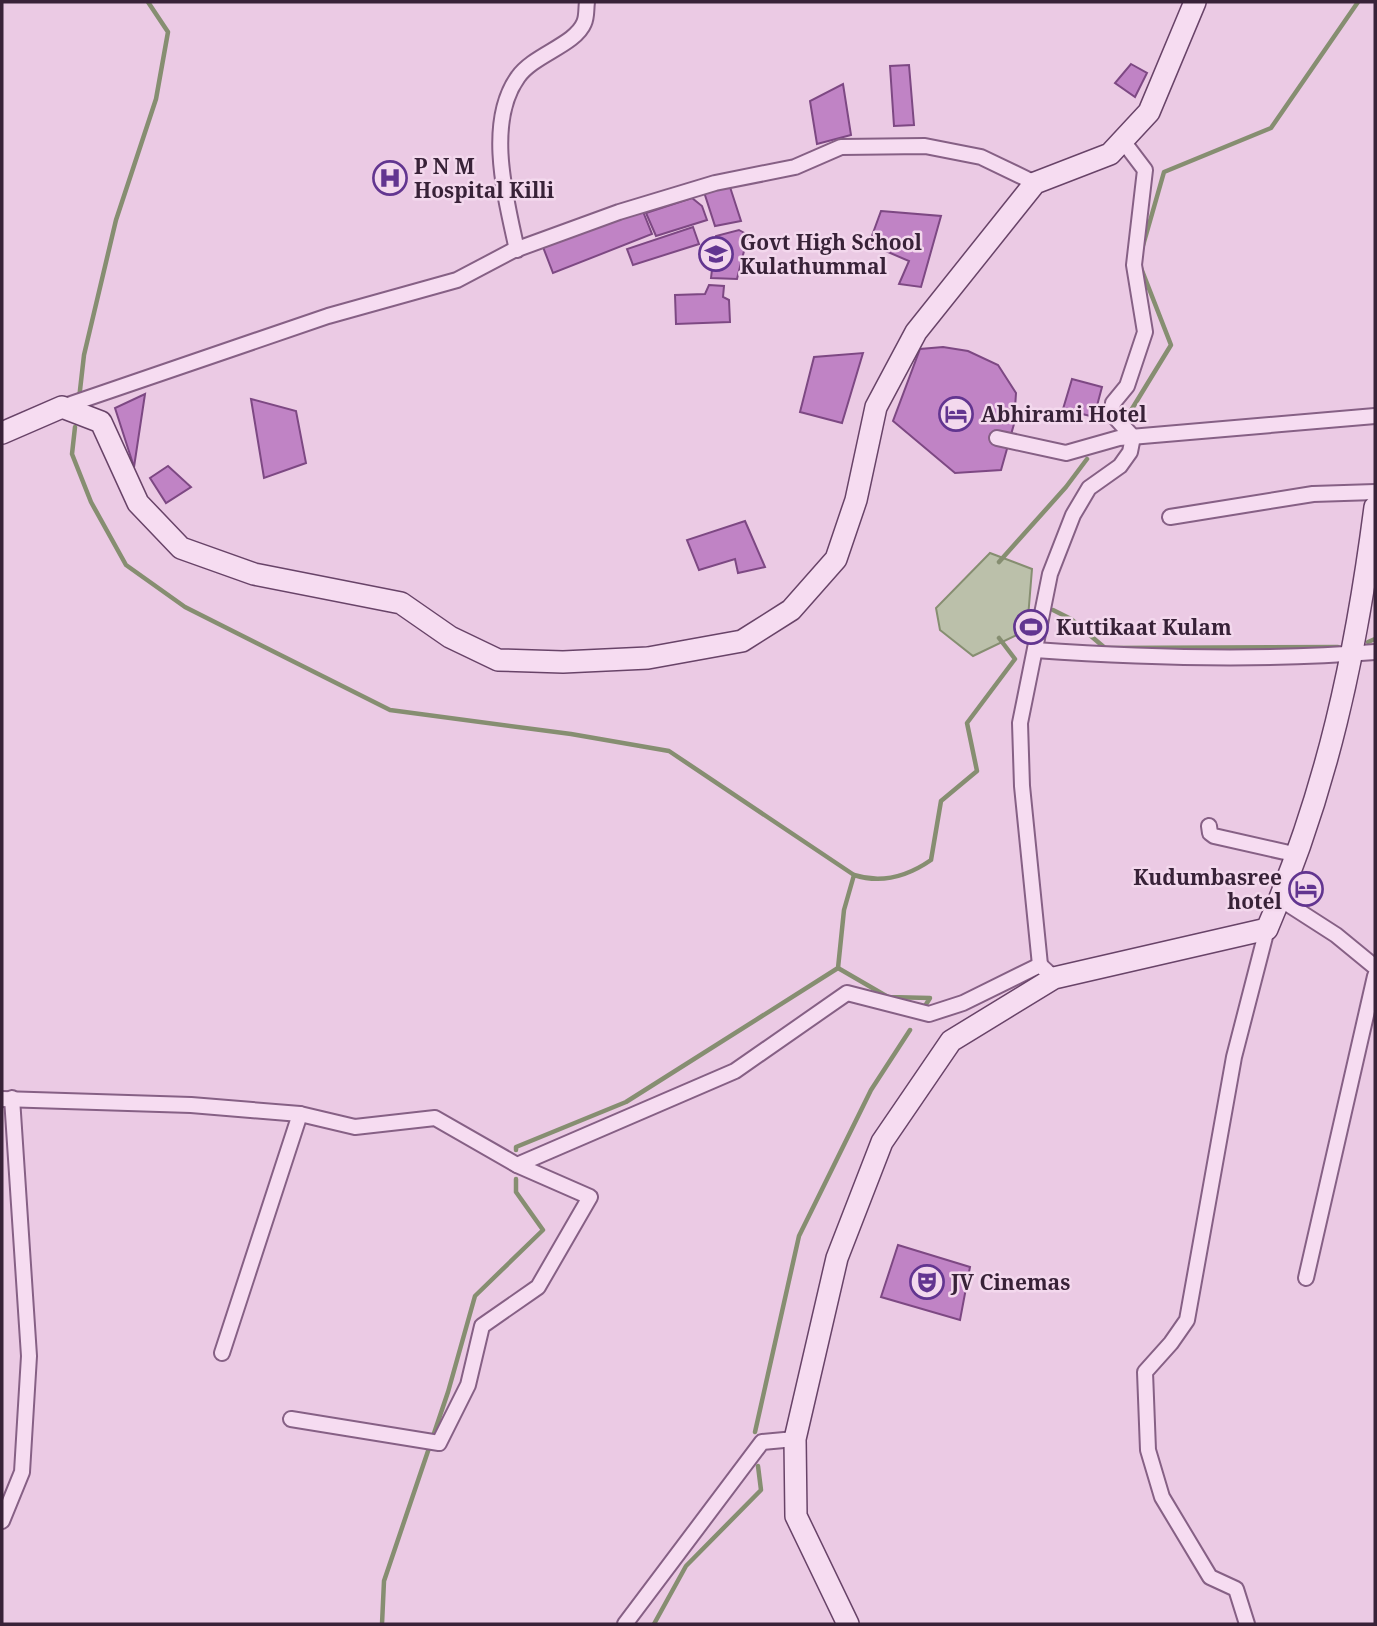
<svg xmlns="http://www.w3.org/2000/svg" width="1377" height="1626" font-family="'Noto Serif',serif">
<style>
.water{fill:#bbc0aa;stroke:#868e71;stroke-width:2}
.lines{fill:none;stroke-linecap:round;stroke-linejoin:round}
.stream{stroke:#868e71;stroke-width:4.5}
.building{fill:#c083c5;stroke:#7d4883;stroke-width:2}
.street-casing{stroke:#866085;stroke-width:18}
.secondary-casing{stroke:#684368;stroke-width:24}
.street{stroke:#f6dcf1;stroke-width:14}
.secondary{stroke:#f6dcf1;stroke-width:21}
.labels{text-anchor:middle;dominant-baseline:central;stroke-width:5;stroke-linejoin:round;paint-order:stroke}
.poi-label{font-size:21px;font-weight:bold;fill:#382238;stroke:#f3d8ed;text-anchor:start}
</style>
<rect width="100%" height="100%" fill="#ebcae4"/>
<!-- water -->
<polygon class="water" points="990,553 1032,569 1027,630 973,656 940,630 936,608"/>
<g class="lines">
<!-- stream -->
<g class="stream">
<polyline points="1142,249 1164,172 1271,128 1358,2"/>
<polyline points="79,399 84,355 116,220 156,99 168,32 148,2"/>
<polyline points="1127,417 1171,345 1141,268"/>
<polyline points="75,427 72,454 91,502 126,565 185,607 390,710 571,734 669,751 854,875"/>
<polyline points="999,562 1066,487 1087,459"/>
<polyline points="1053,610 1071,619 1105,648 1338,647"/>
<polyline points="1368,642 1375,639"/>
<polyline points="838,968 888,997 930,998 925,1006"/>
<path d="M516 1150V1147L626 1102 838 968 844 910 854 875C882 884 908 876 931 860L941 801 977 771 967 723 1015 659 999 638"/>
<polyline points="755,1432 799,1236 871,1090 910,1030"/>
<polyline points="382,1624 384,1581 448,1392 475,1296 543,1230 516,1192 516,1179"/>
<polyline points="654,1624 686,1566 761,1490 758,1466"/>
</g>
</g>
<!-- building -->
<g class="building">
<polygon points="1131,64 1147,73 1135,97 1115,83"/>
<polygon points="909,65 914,125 894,126 890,66"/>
<polygon points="843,84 851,135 817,144 810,101"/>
<polygon points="730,187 741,221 715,226 704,192"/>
<polygon points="692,198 702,206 707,220 656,236 646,213"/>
<polygon points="642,209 652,234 553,273 543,247"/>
<polygon points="881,211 941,216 921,287 899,284 909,261 869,244"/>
<polygon points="693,227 699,244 633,265 627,249"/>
<polygon points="739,230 748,235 737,279 711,278 716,236"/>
<polygon points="709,285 724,286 723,297 729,300 730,322 676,324 675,295 705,294"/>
<polygon points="943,347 968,351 998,365 1016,393 1014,424 1001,470 955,473 893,421 920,349"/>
<polygon points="863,353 842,423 800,412 814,357"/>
<polygon points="1072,379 1102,387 1094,417 1063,409"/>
<polygon points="145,394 134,467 115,408"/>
<polygon points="251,399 296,411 306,463 264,478"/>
<polygon points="168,466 191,487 166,503 150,478"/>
<polygon points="745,521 765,567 738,573 735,559 699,570 687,540"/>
<polygon points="898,1245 970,1267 960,1320 881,1297"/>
</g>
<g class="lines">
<!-- street casing -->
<g class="street-casing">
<g id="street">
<path d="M517 250C506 199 485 123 518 77 533 55 575 45 584 23 587 17 586 8 587 2"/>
<polyline points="62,407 328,316 457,280 512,251 619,212 715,183 795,167 841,147 925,146 981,157 1035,183"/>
<polyline points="997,438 1066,453 1119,438 1375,416"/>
<polyline points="1170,517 1313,494 1375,492"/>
<path d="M1035 650C1148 658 1262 661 1375 652"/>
<polyline points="1209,826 1210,833 1214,836 1298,855"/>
<polyline points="1280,899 1336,935 1375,967"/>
<polyline points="1040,965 1022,786 1020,723 1050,574 1073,515 1089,488 1120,466 1130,452 1133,437 1112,414 1113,403 1127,386 1145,332 1134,265 1145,170 1123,141"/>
<polyline points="2,1099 191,1105 300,1114 355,1127 435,1118 517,1165 735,1071 847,993 929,1014 963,1003 1040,965 1054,978"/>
<polyline points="1306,1278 1375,976"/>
<polyline points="222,1353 300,1114"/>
<polyline points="291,1419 439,1443 468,1385 482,1326 538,1287 590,1197 517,1165"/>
<polyline points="2,1521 22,1472 29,1356 12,1098"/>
<polyline points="625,1624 762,1442 795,1439"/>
<polyline points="1247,1624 1236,1589 1210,1577 1162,1497 1148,1450 1145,1372 1171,1343 1187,1320 1234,1057 1267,929"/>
</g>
</g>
<!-- secondary casing -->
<g class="secondary-casing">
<g id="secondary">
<polyline points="2,433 62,407 101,422 138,503 181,548 254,574 401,603 450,637 498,660 563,662 648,658 742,641 791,610 836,559 856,500 876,407 916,332 1035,183 1110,154 1149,112 1195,2"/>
<path d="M848 1624 796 1516 795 1439 837 1258 882 1142 951 1041 1054 978 1267 929C1327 791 1356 655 1375 507"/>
</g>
</g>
<!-- street -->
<use href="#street" class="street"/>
<!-- secondary -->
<use href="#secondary" class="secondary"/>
</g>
<!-- icons -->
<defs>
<g id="hospital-ring" transform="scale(1.75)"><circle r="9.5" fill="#f3d8ed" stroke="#623590" stroke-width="1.5"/><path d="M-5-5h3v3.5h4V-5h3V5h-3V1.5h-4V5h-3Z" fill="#623590"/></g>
<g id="school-ring" transform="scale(1.75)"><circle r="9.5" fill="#f3d8ed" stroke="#623590" stroke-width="1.5"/><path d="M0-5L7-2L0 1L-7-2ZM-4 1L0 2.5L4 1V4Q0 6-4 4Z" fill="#623590"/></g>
<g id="hotel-ring" transform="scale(1.75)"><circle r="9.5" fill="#f3d8ed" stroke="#623590" stroke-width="1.5"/><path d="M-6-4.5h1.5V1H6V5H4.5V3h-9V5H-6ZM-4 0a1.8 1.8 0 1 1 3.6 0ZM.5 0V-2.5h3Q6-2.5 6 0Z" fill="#623590"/></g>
<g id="stadium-ring" transform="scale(1.75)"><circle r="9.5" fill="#f3d8ed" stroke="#623590" stroke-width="1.5"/><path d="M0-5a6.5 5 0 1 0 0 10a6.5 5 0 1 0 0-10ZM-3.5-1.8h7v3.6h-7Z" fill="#623590"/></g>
<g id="theatre-ring" transform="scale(1.75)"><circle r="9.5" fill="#f3d8ed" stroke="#623590" stroke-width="1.5"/><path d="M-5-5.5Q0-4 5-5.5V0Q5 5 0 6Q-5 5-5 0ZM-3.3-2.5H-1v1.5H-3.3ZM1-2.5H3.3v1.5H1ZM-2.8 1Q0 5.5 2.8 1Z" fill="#623590"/></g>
</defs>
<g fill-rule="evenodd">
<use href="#hospital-ring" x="390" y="178"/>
<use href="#school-ring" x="716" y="254"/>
<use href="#hotel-ring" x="956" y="414"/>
<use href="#stadium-ring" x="1031" y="627"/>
<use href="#hotel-ring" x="1306" y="889"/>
<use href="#theatre-ring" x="927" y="1282"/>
</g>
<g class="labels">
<!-- poi labels -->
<g class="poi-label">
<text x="414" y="166">P N M<tspan x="414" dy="24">Hospital Killi</tspan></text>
<text x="740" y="242">Govt High School<tspan x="740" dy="24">Kulathummal</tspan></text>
<text x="981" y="414">Abhirami Hotel</text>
<text x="1056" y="627">Kuttikaat Kulam</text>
<text x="1282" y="877" text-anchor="end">Kudumbasree<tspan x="1282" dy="24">hotel</tspan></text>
<text x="951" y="1282">JV Cinemas</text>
</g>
</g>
<!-- border -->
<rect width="1377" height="1626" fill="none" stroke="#382238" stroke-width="7"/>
</svg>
